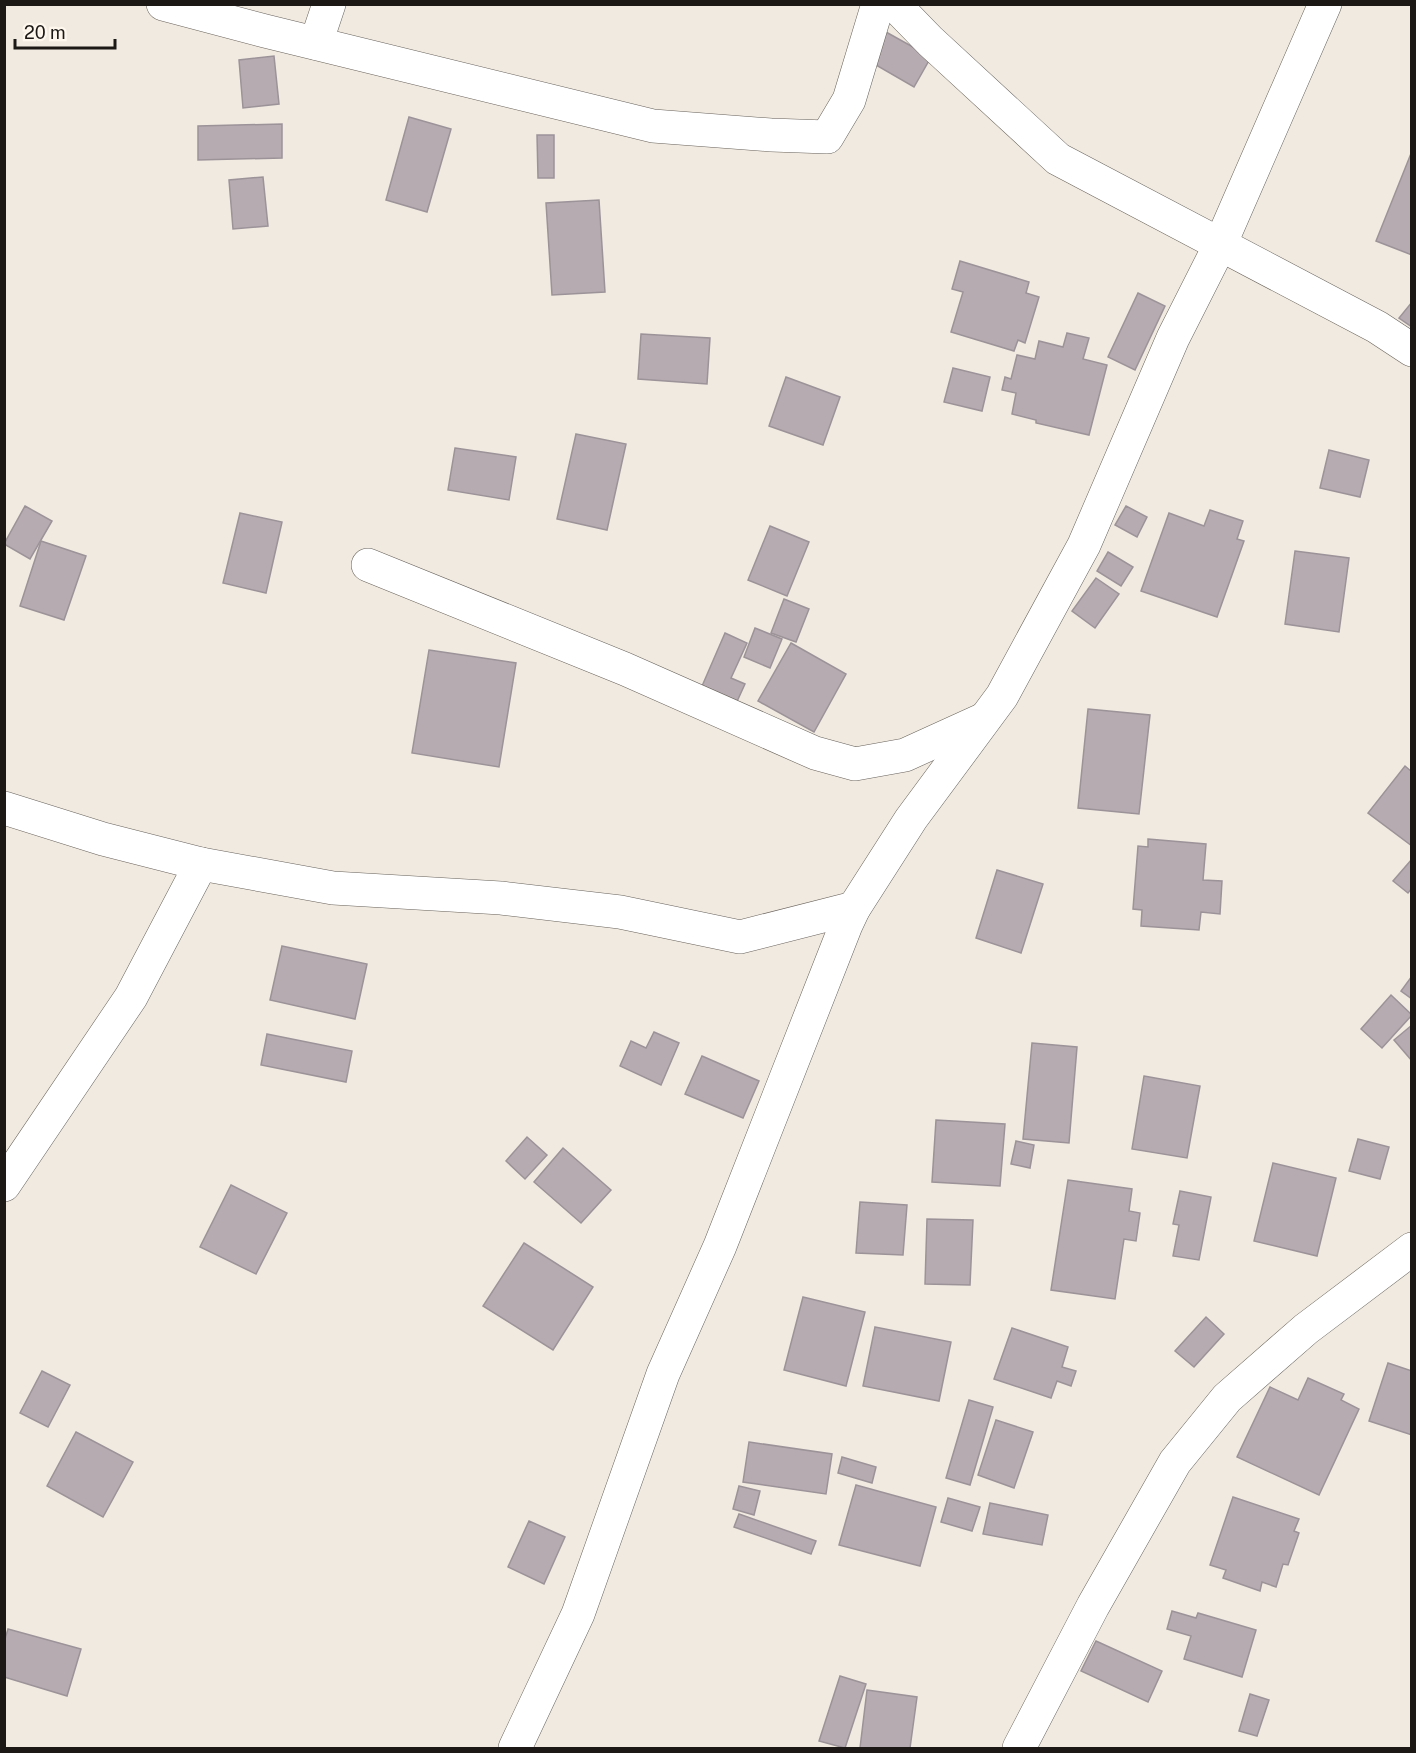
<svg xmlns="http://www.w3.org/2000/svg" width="1416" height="1753" font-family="'Public Sans',sans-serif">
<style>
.building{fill:#b5abb1;stroke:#9c9399;stroke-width:1.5}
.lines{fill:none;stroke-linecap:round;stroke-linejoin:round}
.street-casing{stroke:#68625b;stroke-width:34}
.street{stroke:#fff;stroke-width:33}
</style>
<rect width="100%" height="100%" fill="#f0eae1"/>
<!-- building -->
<g class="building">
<polygon points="886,32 931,57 914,87 869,61"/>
<polygon points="274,56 279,104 243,108 239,60"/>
<polygon points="409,117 451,129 427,212 386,200"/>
<polygon points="282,124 282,158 198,160 198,126"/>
<polygon points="537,135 554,135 554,178 538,178"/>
<polygon points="1412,151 1412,255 1376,241"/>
<polygon points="263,177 268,226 233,229 229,180"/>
<polygon points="599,200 605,292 552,295 546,203"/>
<polygon points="960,261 1029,282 1026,293 1039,297 1025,343 1018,340 1014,351 951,332 963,292 952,289"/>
<polygon points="1138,293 1165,306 1135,370 1108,357"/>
<polygon points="1412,302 1412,327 1399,318"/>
<polygon points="1067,333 1089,338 1083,359 1107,365 1089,435 1036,423 1036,420 1012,414 1016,393 1002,390 1005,377 1011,379 1017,355 1035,359 1039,341 1063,347"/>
<polygon points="641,334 710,338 707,384 638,379"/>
<polygon points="953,368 990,377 982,411 944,402"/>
<polygon points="786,377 840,397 823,445 769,426"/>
<polygon points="576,434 626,444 607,530 557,519"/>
<polygon points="455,448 516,457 509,500 448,490"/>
<polygon points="1329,450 1369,460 1360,497 1320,488"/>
<polygon points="25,506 52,521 30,559 4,544"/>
<polygon points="1126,506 1147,517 1137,537 1115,525"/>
<polygon points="1210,510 1243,521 1237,539 1244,541 1217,617 1141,591 1169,513 1204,526"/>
<polygon points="240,513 282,522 266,593 223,583"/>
<polygon points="770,526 809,542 787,596 748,580"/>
<polygon points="41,541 86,556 64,620 20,606"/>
<polygon points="1295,551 1349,558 1339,632 1285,624"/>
<polygon points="1108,552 1133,567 1121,586 1097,571"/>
<polygon points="1096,578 1119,594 1095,628 1072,611"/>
<polygon points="784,599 809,609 796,642 771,633"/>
<polygon points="755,628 782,639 770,668 744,657"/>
<polygon points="725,633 747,643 731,678 745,684 734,708 699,693"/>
<polygon points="791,643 846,674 814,732 758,701"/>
<polygon points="429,650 516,663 499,767 412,753"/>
<polygon points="1088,709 1150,715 1139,814 1078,808"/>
<polygon points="1405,766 1412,772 1412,846 1368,813"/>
<polygon points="1148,839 1206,844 1203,880 1222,881 1220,914 1201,912 1199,930 1141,926 1142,910 1133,909 1138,846 1148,847"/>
<polygon points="1412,859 1412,888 1408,893 1393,881"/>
<polygon points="997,870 1043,884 1021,953 976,938"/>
<polygon points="282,946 367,964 355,1019 270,1000"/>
<polygon points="1412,976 1412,999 1401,991"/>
<polygon points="1391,995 1412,1015 1382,1048 1361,1029"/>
<polygon points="1412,1025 1412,1061 1394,1040"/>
<polygon points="654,1032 679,1043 661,1085 620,1066 631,1041 646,1048"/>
<polygon points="267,1034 352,1051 346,1082 261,1065"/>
<polygon points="1032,1043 1077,1047 1069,1143 1023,1139"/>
<polygon points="702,1056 759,1081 743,1118 685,1094"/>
<polygon points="1144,1076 1200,1086 1187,1158 1132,1149"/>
<polygon points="936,1120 1005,1124 1000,1186 932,1182"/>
<polygon points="527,1137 547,1155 525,1179 506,1161"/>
<polygon points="1358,1139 1389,1147 1380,1179 1349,1171"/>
<polygon points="1016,1141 1034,1145 1030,1168 1011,1164"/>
<polygon points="563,1148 611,1190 581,1223 534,1182"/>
<polygon points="1273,1163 1336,1178 1317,1256 1254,1241"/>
<polygon points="1068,1180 1132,1189 1129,1211 1140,1213 1136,1241 1124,1239 1115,1299 1051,1290"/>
<polygon points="231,1185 287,1213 256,1274 200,1247"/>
<polygon points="1180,1191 1211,1197 1199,1260 1173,1256 1179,1225 1173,1224"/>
<polygon points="860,1202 907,1205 903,1255 856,1253"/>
<polygon points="927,1219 973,1220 970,1285 925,1284"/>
<polygon points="524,1243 593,1287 553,1350 483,1306"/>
<polygon points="803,1297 865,1312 846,1386 784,1370"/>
<polygon points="1206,1317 1224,1334 1194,1367 1175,1351"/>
<polygon points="875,1327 951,1342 939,1401 863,1386"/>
<polygon points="1012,1328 1068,1347 1062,1367 1076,1371 1071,1386 1057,1381 1051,1398 994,1379"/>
<polygon points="1388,1363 1412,1371 1412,1435 1369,1421"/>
<polygon points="42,1371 70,1385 48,1427 20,1413"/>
<polygon points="1308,1378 1344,1394 1341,1400 1359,1409 1319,1495 1237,1457 1270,1387 1298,1400"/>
<polygon points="969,1400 993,1407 970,1485 946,1478"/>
<polygon points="996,1420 1033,1432 1014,1488 978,1475"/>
<polygon points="76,1432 133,1462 103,1517 47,1486"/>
<polygon points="749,1442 832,1454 826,1494 743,1482"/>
<polygon points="842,1457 876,1467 872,1483 838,1473"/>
<polygon points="856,1485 936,1507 920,1566 839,1545"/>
<polygon points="739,1486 760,1491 754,1515 733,1509"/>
<polygon points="1233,1497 1299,1519 1294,1531 1299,1533 1288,1565 1283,1564 1276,1587 1262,1582 1260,1591 1223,1578 1226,1570 1210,1565"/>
<polygon points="948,1498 980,1507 972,1531 941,1522"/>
<polygon points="990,1503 1048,1515 1042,1545 983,1534"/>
<polygon points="739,1514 816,1541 811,1554 734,1527"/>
<polygon points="529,1521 565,1537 544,1584 508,1567"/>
<polygon points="1172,1611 1196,1618 1198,1613 1256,1630 1242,1677 1184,1659 1191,1636 1167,1629"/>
<polygon points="8,1629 81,1649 67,1696 4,1677 4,1642"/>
<polygon points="1096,1641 1162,1671 1148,1702 1081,1671"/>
<polygon points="840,1676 866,1684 845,1748 819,1741"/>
<polygon points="867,1690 917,1697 910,1748 860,1748"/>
<polygon points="1250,1694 1269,1700 1257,1736 1239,1731"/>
</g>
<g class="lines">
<!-- street casing -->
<g class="street-casing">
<g id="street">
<polyline points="163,4 265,31 653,126 771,135 827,137 849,100 878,4"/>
<polyline points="894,4 930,41 1058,159 1377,327 1412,350"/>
<polyline points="316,43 329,4"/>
<polyline points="368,565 625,669 815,753 855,764 905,755 982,720"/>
<polyline points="4,808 103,839 201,864 333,888 501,898 620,912 740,937 854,908"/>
<polyline points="4,1185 131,997 201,864"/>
<polyline points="515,1748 578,1614 663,1374 720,1246 846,925 854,908 911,819 1002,696 1084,545 1173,338 1220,245 1325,4"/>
<polyline points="1019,1748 1093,1606 1175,1462 1227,1398 1306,1329 1412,1249"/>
</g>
</g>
<!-- street -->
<use href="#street" class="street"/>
</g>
<!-- border -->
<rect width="1416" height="1753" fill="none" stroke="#1b1815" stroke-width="12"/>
<!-- scale -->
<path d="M15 39v9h100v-9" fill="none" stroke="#1b1815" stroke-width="3"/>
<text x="24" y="39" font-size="18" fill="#1b1815" stroke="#fef7ee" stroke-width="4.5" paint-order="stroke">20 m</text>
</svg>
